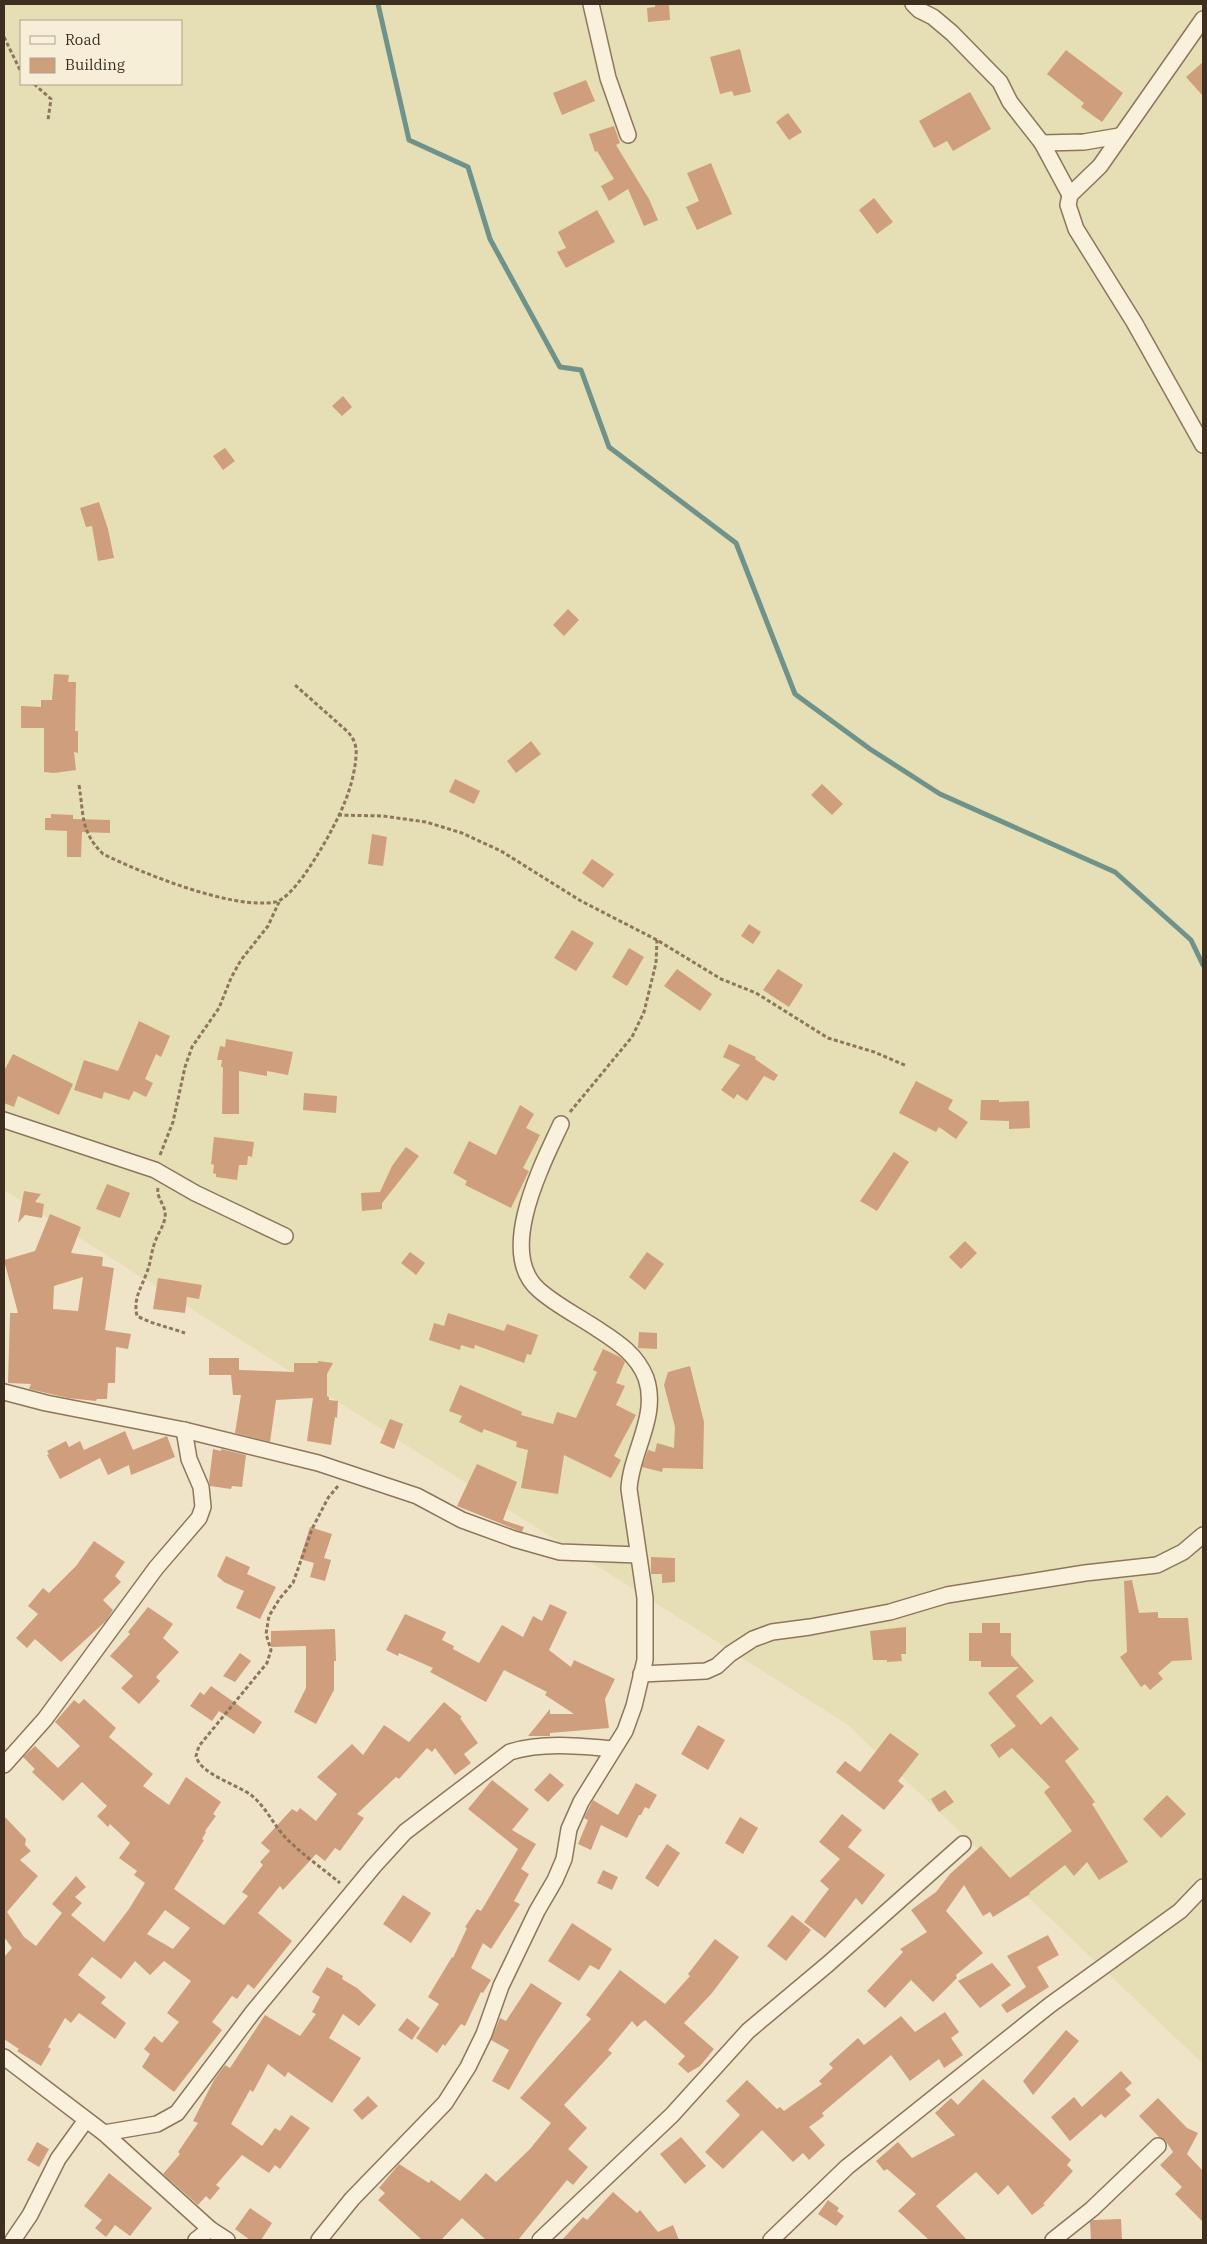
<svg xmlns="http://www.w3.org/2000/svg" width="1207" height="2244" font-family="'IBM Plex Serif',serif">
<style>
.farmland{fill:#e6deb5;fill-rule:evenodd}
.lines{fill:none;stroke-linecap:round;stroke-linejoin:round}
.stream{stroke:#6f938a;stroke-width:5}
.building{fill:#cf9f7d;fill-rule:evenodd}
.street-casing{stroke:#8d765c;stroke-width:18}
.path{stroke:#8d765c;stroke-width:3;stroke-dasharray:4 2.5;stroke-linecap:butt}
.street{stroke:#faf1dc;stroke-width:15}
</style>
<rect width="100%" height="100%" fill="#f0e4c8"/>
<!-- farmland -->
<path class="farmland" d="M4 4H1203V2064L848 1725 4 1190ZM21 21H181V84H21Z"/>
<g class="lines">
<!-- stream -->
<polyline class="stream" points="378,4 409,140 468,167 490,239 560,367 581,370 609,447 736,543 795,694 870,749 940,794 1115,872 1191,940 1203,965"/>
</g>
<!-- building -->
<g class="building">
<polygon points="655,4 669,4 670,20 648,22 647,8 655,7"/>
<polygon points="740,49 751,92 734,96 732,91 720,94 710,57"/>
<polygon points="1066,50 1123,93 1102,122 1081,107 1084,103 1047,74"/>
<polygon points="1203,62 1203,96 1186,77"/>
<polygon points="586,80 595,101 562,115 553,93"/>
<polygon points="970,92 991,129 953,151 947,141 934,148 919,121"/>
<polygon points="788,113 802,132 789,140 776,122"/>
<polygon points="614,126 620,143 616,145 649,199 658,220 644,226 628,189 609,201 601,186 614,179 597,151 595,152 589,134"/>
<polygon points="711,163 732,214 697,230 686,207 699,201 687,173"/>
<polygon points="874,198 893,222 877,234 859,210"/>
<polygon points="597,210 615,242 566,268 557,252 566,248 558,232"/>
<polygon points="343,396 352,407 342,416 332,406"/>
<polygon points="225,448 235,461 223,470 213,456"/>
<polygon points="99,502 108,529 114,558 98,561 92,526 86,527 80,508"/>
<polygon points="568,609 579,620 564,636 553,625"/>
<polygon points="54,674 69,675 68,682 76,682 75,731 78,731 78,753 74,752 76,770 54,773 44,772 44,728 21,728 21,706 41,707 41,700 52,700"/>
<polygon points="531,741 541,754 516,773 507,761"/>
<polygon points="455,779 480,791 474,804 449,792"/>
<polygon points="822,784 843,804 832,815 811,795"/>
<polygon points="51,814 73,815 73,819 110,820 110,833 82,832 81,857 67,857 67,831 45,830 45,818 51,818"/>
<polygon points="372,834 387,837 383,866 368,864"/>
<polygon points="592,859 614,874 603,888 582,873"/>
<polygon points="749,924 761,932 753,944 741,936"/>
<polygon points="572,930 594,943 576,971 554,958"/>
<polygon points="629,948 644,957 627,986 612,977"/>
<polygon points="677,969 712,994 700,1011 664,986"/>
<polygon points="778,969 803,985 789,1007 763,990"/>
<polygon points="139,1021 170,1036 161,1057 156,1054 145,1079 153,1083 146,1097 134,1091 129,1100 104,1092 102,1099 74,1090 84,1060 118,1071"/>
<polygon points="226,1039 293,1052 288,1075 267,1071 267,1076 239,1071 239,1114 222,1114 223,1067 221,1067 222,1060 217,1060 220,1046 225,1047"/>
<polygon points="729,1044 756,1057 755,1059 778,1075 774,1081 764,1076 747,1101 737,1094 734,1099 721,1090 740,1065 723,1057"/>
<polygon points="13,1054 73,1084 59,1115 18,1096 14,1107 4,1103 4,1071"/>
<polygon points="916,1081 953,1100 948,1109 968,1122 956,1139 939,1127 936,1132 899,1113"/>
<polygon points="304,1093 337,1096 336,1113 303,1110"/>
<polygon points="981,1100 999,1100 999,1102 1029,1101 1030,1128 1009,1129 1009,1121 980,1120"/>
<polygon points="520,1105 534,1114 526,1128 540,1135 523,1168 529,1171 511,1208 465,1185 467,1181 453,1173 469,1141 496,1155"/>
<polygon points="214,1137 254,1142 252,1157 248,1156 247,1165 239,1165 237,1180 216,1177 216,1174 213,1173 214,1165 211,1164"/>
<polygon points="406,1147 419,1156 382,1203 382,1209 362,1211 361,1193 380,1192 392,1166"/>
<polygon points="894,1152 909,1162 877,1211 860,1201"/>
<polygon points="107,1184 130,1193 120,1218 96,1209"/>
<polygon points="24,1191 41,1194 35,1202 44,1204 42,1218 25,1215 18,1223"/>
<path d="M50 1214 81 1227 71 1253 103 1257 102 1266 114 1268 105 1330 131 1334 128 1349 116 1347 115 1383H108L107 1399H97L96 1401 68 1398 29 1389 31 1384 8 1383 10 1313H18L4 1260 35 1251ZM83 1277 78 1311 53 1309 54 1286Z"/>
<polygon points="965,1241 977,1253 961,1269 949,1257"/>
<polygon points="410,1252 425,1263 416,1275 401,1263"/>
<polygon points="647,1252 664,1264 645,1290 629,1277"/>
<polygon points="158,1278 202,1285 199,1299 187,1297 185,1313 153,1309"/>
<polygon points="448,1313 504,1331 507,1324 538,1335 531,1355 527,1354 524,1363 475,1345 474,1349 461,1345 460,1350 429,1340 434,1323 444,1326"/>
<polygon points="639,1332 657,1333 657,1349 638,1348"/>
<polygon points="603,1349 620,1357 625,1362 616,1383 625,1386 616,1405 636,1415 614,1456 621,1460 611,1478 564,1455 558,1494 521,1488 528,1450 516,1447 517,1442 484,1429 482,1433 459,1422 462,1416 449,1411 460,1385 522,1412 521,1415 553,1424 557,1412 576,1418 597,1372 593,1370"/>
<polygon points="209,1358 239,1358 239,1370 294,1372 294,1363 318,1363 318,1361 333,1363 327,1374 327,1396 329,1397 329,1400 338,1401 337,1418 335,1417 331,1445 307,1441 313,1398 276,1400 270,1442 235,1433 241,1395 233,1395 231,1375 209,1375"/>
<polygon points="690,1366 704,1422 703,1469 663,1468 662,1472 642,1467 648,1450 655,1452 657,1443 674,1448 675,1427 664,1385 668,1372"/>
<polygon points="390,1419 403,1424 394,1449 380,1443"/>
<polygon points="125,1431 133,1450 167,1436 175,1457 131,1475 129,1465 108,1475 100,1458 60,1479 47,1455 49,1454 47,1451 66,1441 69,1447 80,1441 84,1450"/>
<polygon points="213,1449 221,1451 221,1449 246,1455 242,1487 232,1486 231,1489 210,1486 209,1481"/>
<polygon points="477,1464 517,1482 503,1520 524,1527 522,1532 457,1506"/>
<polygon points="310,1527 332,1534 324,1558 331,1560 325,1581 310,1577 314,1563 300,1559"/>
<polygon points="94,1541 125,1562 115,1576 121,1582 103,1600 113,1610 106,1621 61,1662 35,1639 27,1648 16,1638 38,1614 28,1606 43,1588 49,1593 76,1566"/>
<polygon points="226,1556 250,1567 247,1574 276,1587 260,1619 236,1608 244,1591 224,1582 217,1576"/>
<polygon points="651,1557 675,1558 675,1582 662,1583 662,1574 651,1574"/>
<polygon points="1132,1580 1139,1613 1158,1612 1158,1618 1188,1618 1192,1660 1172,1661 1158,1673 1163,1679 1150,1690 1145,1684 1141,1687 1120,1657 1127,1652 1124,1581"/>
<polygon points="550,1604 567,1612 549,1650 571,1667 574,1660 615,1679 605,1699 609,1728 550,1733 550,1736 528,1736 550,1709 550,1714 574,1714 545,1695 547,1692 504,1670 486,1702 430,1672 433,1668 399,1653 398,1656 386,1650 405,1614 446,1632 442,1640 454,1646 453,1649 479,1663 502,1625 523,1637 533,1616 542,1621"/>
<polygon points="148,1607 173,1624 163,1638 179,1652 156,1677 160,1681 139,1704 121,1688 133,1676 110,1656 130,1634 128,1632"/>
<polygon points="982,1623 1000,1623 1000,1633 1011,1633 1011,1655 1034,1681 1016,1696 1041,1725 1051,1716 1079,1749 1065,1761 1095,1802 1092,1804 1128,1862 1099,1880 1087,1862 1074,1876 1065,1865 1029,1893 1030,1894 993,1917 990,1912 983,1916 964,1885 946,1911 983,1953 956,1975 957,1978 933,2002 911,1980 885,2008 867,1991 903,1952 900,1949 927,1932 911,1910 936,1892 950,1874 981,1846 1010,1878 1072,1831 1044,1792 1050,1787 1012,1748 999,1758 990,1745 1016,1726 988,1693 1019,1667 981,1667 981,1661 969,1661 969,1633 982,1633"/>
<polygon points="906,1627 906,1654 901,1654 902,1661 887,1662 887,1660 873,1660 870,1631"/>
<polygon points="335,1629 336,1661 334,1661 334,1690 316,1724 294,1712 306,1688 306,1646 271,1647 271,1631"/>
<polygon points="240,1653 251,1661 235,1682 223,1676"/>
<polygon points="211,1686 262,1722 254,1734 219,1711 212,1721 190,1706 200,1692 204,1695"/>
<path d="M84 1699 116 1728 109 1737 153 1774 143 1786 169 1805 186 1777 221 1802 213 1814 216 1816 205 1831 206 1832 202 1839 204 1840 174 1889 224 1925 248 1896 242 1892 263 1865 260 1862 270 1851 261 1843 292 1809 297 1812 300 1808 316 1821 337 1794 317 1777 352 1744 363 1755 384 1725 409 1742 444 1702 462 1717 460 1718 478 1743 464 1754 471 1763 455 1775 435 1748 432 1752 427 1748 399 1779 396 1777 357 1814 364 1818 340 1851 335 1848 325 1861 316 1854 283 1890 280 1886 258 1913 292 1941 254 1989 248 1984 237 1999 232 1996 212 2022 222 2030 174 2092 142 2067 150 2054 144 2049 154 2036 162 2043 179 2022 167 2013 191 1981 164 1961 150 1975 135 1961 121 1979 92 1957 78 1975 106 1997 101 2003 126 2023 115 2039 79 2013 71 2023 65 2018 48 2047 51 2049 41 2066 17 2051 19 2049 4 2039V1957L12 1948 4 1937V1816L26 1839 25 1845 31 1851 20 1860 38 1876 7 1912 24 1937 36 1946 62 1913 52 1904 76 1876 86 1887 75 1897 82 1903 71 1915 104 1942 129 1909 145 1883 134 1875 137 1871 119 1858 130 1843 110 1824 108 1827 97 1816 107 1806 82 1782 63 1801 32 1772 35 1769 23 1757 35 1746 58 1768 80 1746 55 1722 74 1700 79 1704ZM165 1910 190 1928 173 1949 147 1934Z"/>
<polygon points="698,1725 725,1740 708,1770 681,1754"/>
<polygon points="890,1733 919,1754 898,1781 904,1786 884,1810 836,1772 845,1761 860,1772"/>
<polygon points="550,1773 564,1785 548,1802 534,1790"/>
<polygon points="492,1780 529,1809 512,1830 536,1844 521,1869 529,1874 514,1901 520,1904 491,1949 483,1943 471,1968 491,1980 483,1993 481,1992 465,2026 461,2024 445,2046 443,2044 437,2053 416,2038 439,2004 428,1997 452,1957 453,1958 467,1928 465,1927 477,1909 481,1911 518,1849 468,1809"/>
<polygon points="636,1783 657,1795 649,1809 645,1807 641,1815 639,1815 627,1838 601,1825 591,1850 578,1844 588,1820 584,1818 593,1800 618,1815"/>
<polygon points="945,1790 954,1802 939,1812 931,1799"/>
<polygon points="1167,1795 1186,1814 1161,1838 1143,1819"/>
<polygon points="842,1814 862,1830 848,1847 885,1875 862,1905 856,1898 825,1938 804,1922 829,1889 820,1881 840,1859 819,1842"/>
<polygon points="740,1817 758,1828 743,1854 725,1843"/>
<polygon points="667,1844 680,1853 658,1887 645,1878"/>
<polygon points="603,1870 618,1877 612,1890 597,1883"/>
<polygon points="403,1895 431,1913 411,1943 383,1924"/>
<polygon points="792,1915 811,1930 786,1961 767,1946"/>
<polygon points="572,1923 612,1949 599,1970 590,1965 579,1981 548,1961"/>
<polygon points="1048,1935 1059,1955 1037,1967 1049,1987 1007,2013 1001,2005 1026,1987 1007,1956"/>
<polygon points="715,1939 739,1957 712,1993 684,2023 714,2049 700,2066 688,2073 678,2064 685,2056 645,2020 637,2027 632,2021 608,2050 612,2053 564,2105 587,2128 568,2149 588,2167 573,2185 567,2180 518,2240 486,2240 462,2218 441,2240 422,2240 378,2200 385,2193 379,2188 399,2164 429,2183 431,2180 460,2201 486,2173 496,2182 530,2149 551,2123 520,2098 591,2019 586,2015 620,1970 665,2004 690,1976 688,1974"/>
<polygon points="992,1963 1011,1985 980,2008 958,1981"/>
<polygon points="327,1967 343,1976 342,1979 357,1988 376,2005 359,2026 343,2014 329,2038 361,2058 332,2103 288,2072 285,2077 268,2064 253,2092 250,2090 231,2124 262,2146 275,2128 280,2131 291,2115 310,2128 280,2169 275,2165 269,2173 242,2155 216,2185 220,2188 210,2200 206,2196 198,2205 163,2174 180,2154 178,2152 198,2123 193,2121 214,2080 225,2065 230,2068 265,2015 300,2036 316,2014 312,2012 320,1997 312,1992"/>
<polygon points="531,1983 562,2003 537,2041 509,2090 492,2081 509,2050 491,2040 500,2018 506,2021"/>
<polygon points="945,2012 959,2032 951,2038 963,2055 944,2068 939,2059 910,2081 891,2055 822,2113 824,2116 809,2127 825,2145 809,2160 803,2153 793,2162 762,2130 723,2169 705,2152 740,2115 726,2101 747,2080 777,2109 780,2107 784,2111 822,2084 819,2081 833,2068 829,2064 858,2038 864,2045 901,2016 915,2032"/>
<polygon points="407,2018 420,2028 412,2040 398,2030"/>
<polygon points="1066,2030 1079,2041 1033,2095 1023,2081"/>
<polygon points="1121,2071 1132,2083 1125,2089 1131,2095 1105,2118 1101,2114 1070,2141 1051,2117 1074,2097 1082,2107"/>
<polygon points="983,2079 1071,2160 1067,2165 1073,2171 1043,2204 1045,2205 1032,2215 1008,2185 998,2195 976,2172 936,2206 967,2240 929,2240 898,2211 916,2194 887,2169 884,2171 876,2161 898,2142 912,2158 955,2135 935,2113 951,2098 958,2105"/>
<polygon points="368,2096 378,2106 362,2120 353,2110"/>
<polygon points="1158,2098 1187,2128 1198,2133 1187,2154 1203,2171 1203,2222 1175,2194 1182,2187 1160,2165 1173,2152 1165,2140 1159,2137 1139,2116"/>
<polygon points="681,2137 706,2166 685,2184 660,2154"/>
<polygon points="37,2142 49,2149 39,2167 27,2160"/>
<polygon points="109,2173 152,2208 130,2236 115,2225 106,2237 95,2228 102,2220 84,2206"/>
<polygon points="613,2192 637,2213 640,2210 658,2232 673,2225 679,2240 562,2240 583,2217 587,2220"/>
<polygon points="828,2200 839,2208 837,2211 844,2216 836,2226 818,2214"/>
<polygon points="250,2208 272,2223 261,2240 250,2240 235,2229"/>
<polygon points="1121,2219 1122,2240 1091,2240 1090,2222 1093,2220"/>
</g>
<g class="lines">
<!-- street casing -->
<g class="street-casing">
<g id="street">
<polyline points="591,4 608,78 628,135"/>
<polyline points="913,4 919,10 933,17 952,33 1000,82 1010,102 1042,143 1070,195"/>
<polyline points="1203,19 1100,166 1070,195 1068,205 1076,229 1134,322 1203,445"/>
<polyline points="1042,143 1084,142 1119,136"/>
<polyline points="4,1120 155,1170 195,1193 285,1236"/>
<polyline points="4,1392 46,1403 184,1430 318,1463 417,1496 462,1520 514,1539 560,1552 638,1555"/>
<polyline points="641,1674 706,1671 717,1666 730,1654 753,1639 772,1632 810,1627 890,1612 947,1595 1085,1573 1157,1565 1183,1552 1203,1535"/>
<polyline points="4,1765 45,1719 156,1568 199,1518 203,1507 201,1487 189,1459 184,1430"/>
<polyline points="4,2057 104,2133 210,2229 227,2240"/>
<path d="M104 2133 157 2124 177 2113 253 2012 374 1866 405 1832 510 1752C543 1742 579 1746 613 1749"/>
<polyline points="13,2240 30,2215 58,2159 86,2120"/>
<polyline points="196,2240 210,2229"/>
<path d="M319 2240 352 2199 445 2103 468 2067 484 2034 501 1986 537 1911 555 1880 564 1859 569 1829 581 1802 625 1731 634 1706 645 1660V1598L629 1489C631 1451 659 1417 646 1378 637 1355 619 1343 599 1330 580 1317 557 1306 539 1290 496 1253 542 1165 561 1124"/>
<polyline points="540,2240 672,2115 748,2031 828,1964 963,1844"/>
<polyline points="771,2240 847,2167 1050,2005 1180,1911 1203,1887"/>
<polyline points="1053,2240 1092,2209 1158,2146"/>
</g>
</g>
<!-- path -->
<g class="path">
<polyline points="4,37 21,72"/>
<polyline points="34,84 51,99 48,120"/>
<path d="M79 785C84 815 80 831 103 854 142 873 232 910 275 902 296 899 336 825 344 804 350 790 355 772 356 756 357 746 354 739 348 732L295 685"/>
<polyline points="338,815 383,816 426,822 462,833 501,851 581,901 657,940 721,979 756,993 828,1038 874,1052 907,1066"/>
<polyline points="570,1112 632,1037 644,1012 656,963 657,940"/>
<polyline points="160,1155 173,1122 185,1067 192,1047 219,1008 231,978 241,960 268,926 279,902"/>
<path d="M158 1188C156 1199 167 1206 165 1217 164 1226 158 1233 155 1242 151 1252 151 1262 147 1272 141 1289 133 1298 137 1316 152 1324 168 1327 185 1333"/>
<path d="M338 1486 328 1498 312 1529 293 1583 280 1598 269 1616 266 1634 271 1650 267 1663 199 1746 196 1756C200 1774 236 1784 251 1795 265 1806 272 1822 284 1836 300 1853 322 1868 340 1883"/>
</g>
<!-- street -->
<use href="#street" class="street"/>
</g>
<!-- border -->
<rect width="1207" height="2244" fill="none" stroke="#3d2e20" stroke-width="10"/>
<!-- legend -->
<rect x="20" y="20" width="162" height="65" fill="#f7eed8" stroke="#ada18e"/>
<rect x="30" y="36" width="25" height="8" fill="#faf1dc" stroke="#ada18e"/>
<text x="65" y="45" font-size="15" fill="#3d2e20">Road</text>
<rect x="30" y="58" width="25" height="15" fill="#cf9f7d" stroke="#ada18e"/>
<text x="65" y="70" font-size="15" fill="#3d2e20">Building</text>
</svg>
